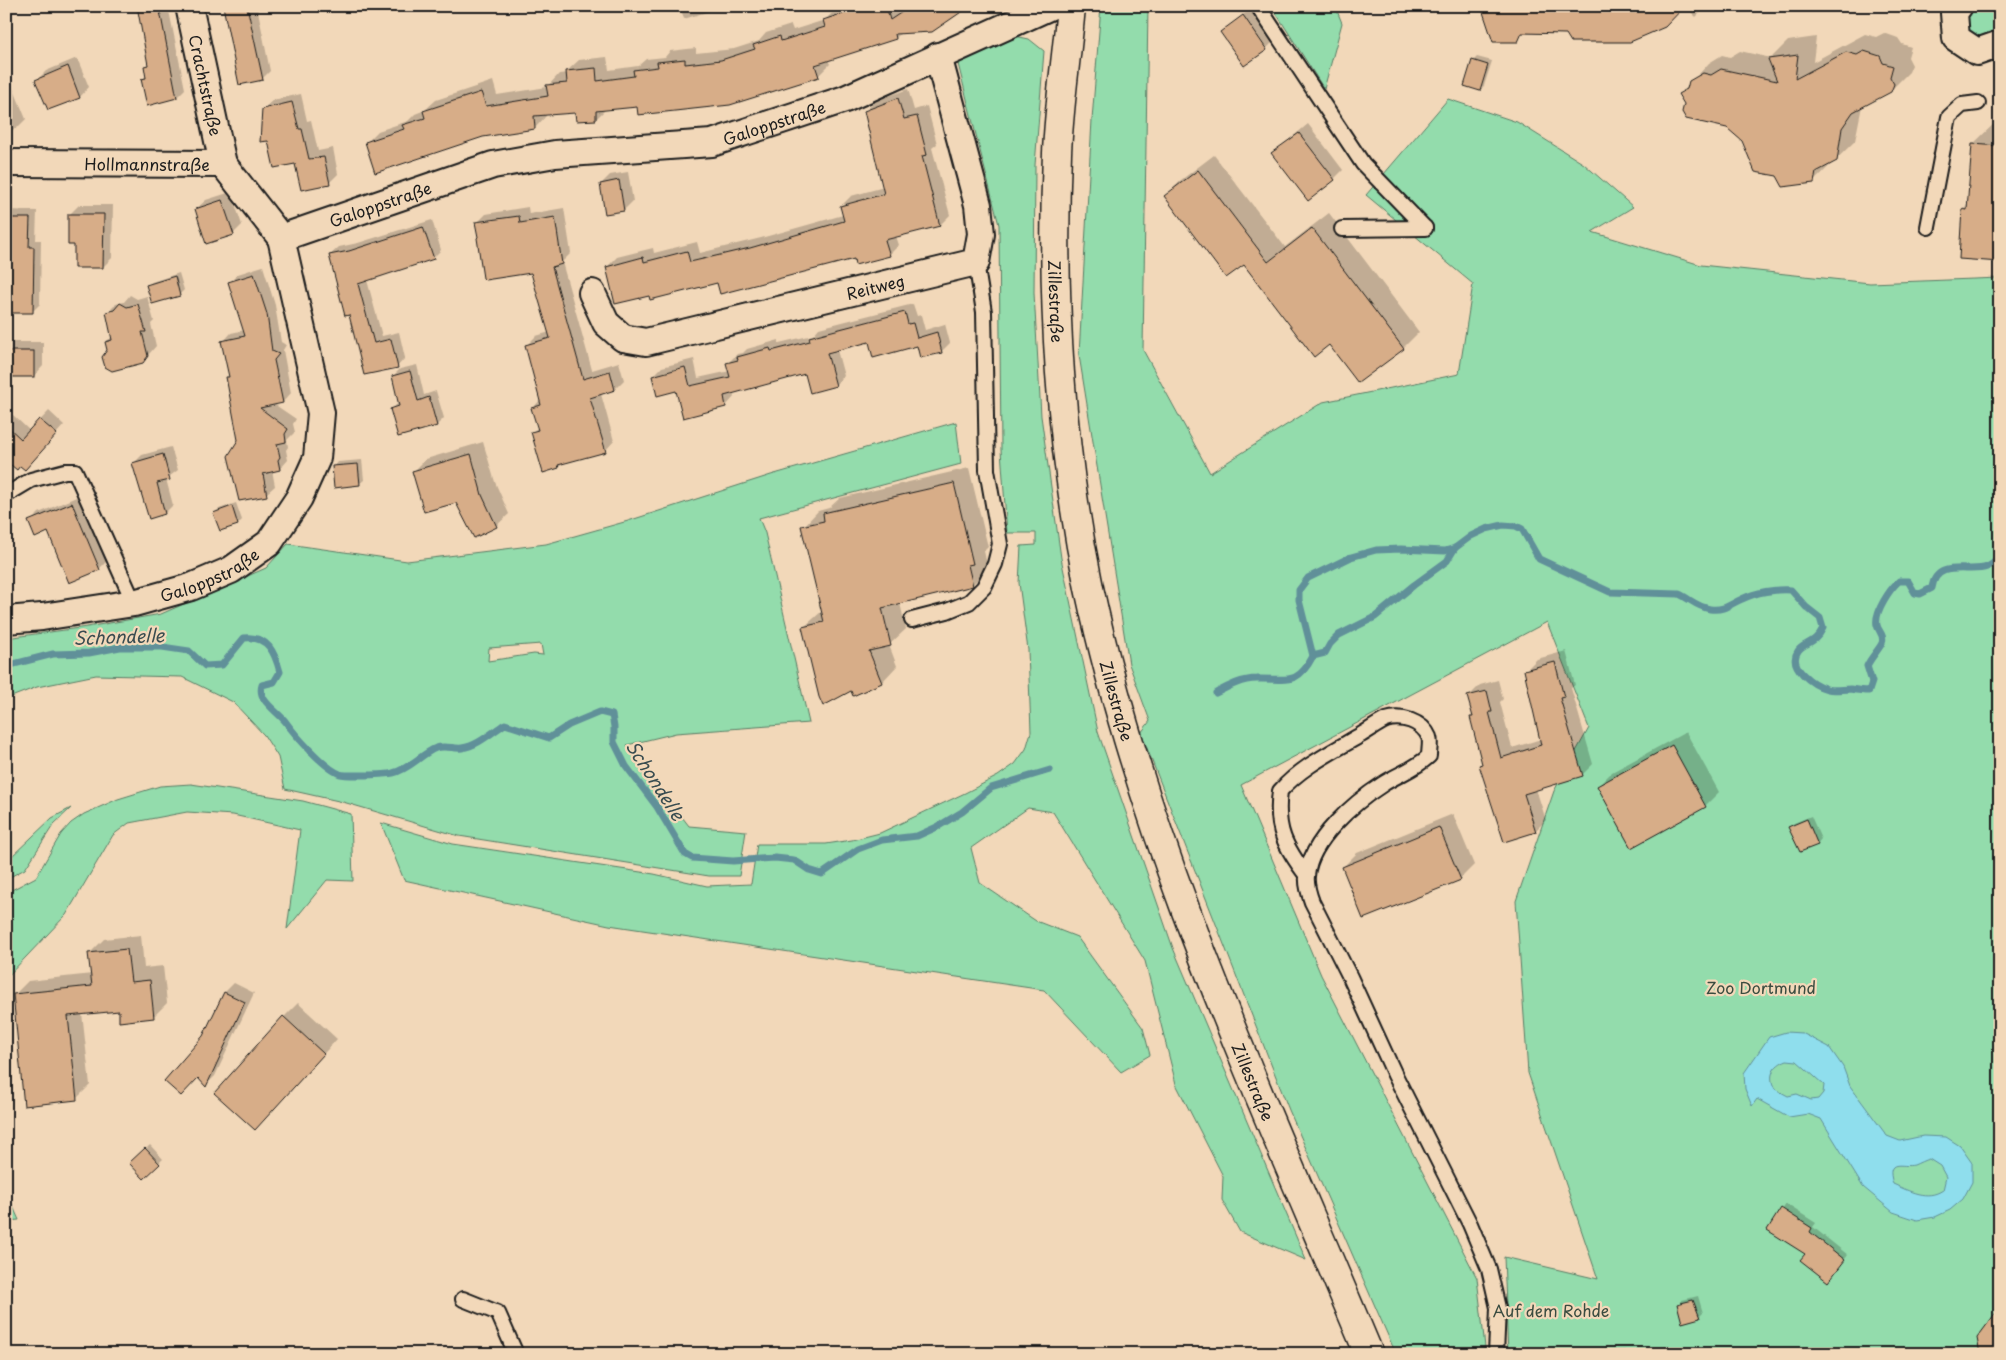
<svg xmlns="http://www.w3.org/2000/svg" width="2006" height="1360" font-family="'Playpen Sans',sans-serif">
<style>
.green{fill:#93dcac;stroke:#587c64;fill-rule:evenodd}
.water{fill:#8fdeed;stroke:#619099;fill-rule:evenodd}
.shadow{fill:#0003}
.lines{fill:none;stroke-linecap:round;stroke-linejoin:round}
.stream{stroke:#619099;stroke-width:7}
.building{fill:#d7ad88;stroke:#1c1c1c}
.lane-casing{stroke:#1c1c1c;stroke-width:18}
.street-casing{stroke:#1c1c1c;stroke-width:30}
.secondary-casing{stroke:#1c1c1c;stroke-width:31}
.lane{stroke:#f2d8b9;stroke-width:14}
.street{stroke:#f2d8b9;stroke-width:26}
.secondary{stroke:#f2d8b9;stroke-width:28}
.labels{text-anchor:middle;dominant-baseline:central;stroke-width:4.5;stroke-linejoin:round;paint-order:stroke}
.street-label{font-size:16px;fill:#1c1c1c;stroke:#f2d8b9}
.park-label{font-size:16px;fill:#3a4c40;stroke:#f2d8b9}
.water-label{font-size:18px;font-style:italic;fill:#394c50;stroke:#f2d8b9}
</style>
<rect width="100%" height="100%" fill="#f2d8b9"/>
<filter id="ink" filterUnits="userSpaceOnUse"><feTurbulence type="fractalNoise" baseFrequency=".02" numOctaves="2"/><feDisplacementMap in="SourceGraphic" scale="10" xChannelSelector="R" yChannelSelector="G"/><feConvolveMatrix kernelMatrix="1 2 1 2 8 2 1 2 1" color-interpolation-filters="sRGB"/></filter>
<g filter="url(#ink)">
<!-- green -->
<g class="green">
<polygon points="1101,6 1148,6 1143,350 1210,473 1323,402 1459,374 1473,284 1366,195 1448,99 1517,122 1584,164 1633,207 1592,232 1701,265 1870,283 2000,278 2000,1354 1626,1354 1625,1351 1524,1350 1524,1354 1508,1354 1504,1257 1598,1279 1528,1073 1516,901 1554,791 1589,728 1547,622 1241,785 1321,975 1477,1278 1485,1347 1473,1354 1396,1354 1289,1110 1141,733 1150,721 1129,664 1079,355 1092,120"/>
<polygon points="1264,6 1335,6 1342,23 1324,89 1276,13"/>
<polygon points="1994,6 2000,8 2000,29 1986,40 1974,38 1967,29 1966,16 1974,8"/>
<polygon points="1015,36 1029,39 1044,51 1035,165 1034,293 1041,416 1061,558 1098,732 1173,948 1306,1260 1240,1232 1222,1200 1223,1176 1176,1084 1145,961 1053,812 1028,808 971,848 980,883 1036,921 1077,937 1143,1028 1150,1055 1121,1072 1044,990 609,925 404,880 381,823 453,844 654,874 707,886 751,884 757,844 826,844 852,840 880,833 965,793 998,776 1015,764 1026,749 1031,732 1028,650 1019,583 1021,546 1036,545 1036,533 1007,533 1001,450 999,225 958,64 970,55"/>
<path d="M956 422 961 464 759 518 765 533 809 723 676 733 627 745 689 826 746 831 739 876H709L459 836 343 802 285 789 278 757 264 735 233 702 182 677 96 675 37 687 6 699V638L87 627 161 614 266 568 288 544 407 561 546 544 628 521 771 475ZM541 644 543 655 534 654 488 661 489 648Z"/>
<polygon points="191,784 303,801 351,814 353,881 327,880 287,929 300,830 233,815 187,812 129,823 113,835 66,915 6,978 6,893 36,877 61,834 71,823 84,814 118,799 160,786"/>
<polygon points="71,808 54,824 25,869 6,879 6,858 11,857 52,818"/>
<polygon points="6,1191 19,1220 6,1221"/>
</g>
<!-- water -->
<path class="water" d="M1786 1032 1802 1033 1829 1047 1843 1067 1850 1086 1887 1136 1900 1141 1923 1136 1946 1137 1960 1146 1972 1163V1182L1963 1199 1950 1210 1935 1217 1917 1220 1893 1212 1863 1187 1821 1119 1808 1114 1789 1117 1757 1099 1752 1106 1745 1089 1744 1073 1769 1037ZM1787 1060 1797 1061 1824 1085 1823 1093 1818 1099 1811 1100 1797 1094 1788 1096 1775 1089C1767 1075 1774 1065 1787 1060ZM1929 1159 1940 1166 1946 1177 1943 1190C1927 1201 1909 1191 1893 1184 1885 1157 1902 1168 1914 1165 1919 1163 1924 1160 1929 1159Z"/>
<!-- shadow -->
<g class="shadow">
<polygon points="137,6 168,6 185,89 177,97 143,79 147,75 145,67 149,63"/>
<polygon points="224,6 257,6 270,71 262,79"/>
<polygon points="680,6 726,6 684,19"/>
<polygon points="843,6 962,6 902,32 896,38 828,60 830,64 818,76 638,106 606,109 596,119 576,112 546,114 546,116 535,128 366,143 378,131 408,121 415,114 425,110 436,100 493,81 497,95 547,87 559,74 567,73 567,71 579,60 607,57 609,70 638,66 646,59 665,57 670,51 696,48 696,53 734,49 759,41 766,33 791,25 793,30 825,20 836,9"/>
<polygon points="1685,6 1707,6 1696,17"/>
<polygon points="1253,7 1275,40 1266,49 1222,32"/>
<polygon points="1884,33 1898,38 1902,44 1911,47 1908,57 1912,65 1909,72 1890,91 1862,106 1855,141 1813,182 1778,175 1727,127 1685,104 1680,95 1709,63 1722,55 1730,57 1740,51 1771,58 1788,41 1816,37 1813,62 1865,34 1876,37"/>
<polygon points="1477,57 1492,61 1484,86 1480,90 1473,61"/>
<polygon points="77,58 89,87 80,97 49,109 37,80 46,71"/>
<polygon points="12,85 26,119 17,128 6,132 6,87"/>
<polygon points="908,89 914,110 927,106 937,144 932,148 950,215 940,225 896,236 899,245 889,255 855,257 650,294 607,267 617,257 653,248 654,253 697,242 700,253 761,238 843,215 841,206 851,196 884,187 865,112 875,101"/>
<polygon points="301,94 307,121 311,120 318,151 333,148 338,174 329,183 296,162 263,109 273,100"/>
<polygon points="2000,118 2000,260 1963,210 1969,204 1973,144"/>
<polygon points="1308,124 1343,170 1334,179 1273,153"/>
<polygon points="1214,155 1285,247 1329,213 1419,332 1403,348 1330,344 1244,263 1166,196 1181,180"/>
<polygon points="628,172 633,201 624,210 601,184 610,175"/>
<polygon points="231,192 242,225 233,234 196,209 206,200"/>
<polygon points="79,205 113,205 112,258 103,267 70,214"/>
<polygon points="528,207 529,214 564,208 571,253 562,262 592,370 619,362 624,380 615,389 601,394 614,441 605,451 563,463 559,467 533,432 538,427 533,408 541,399 527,345 536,336 550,332 532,271 477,223 486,214"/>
<polygon points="9,210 37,211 36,240 41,240 40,304 33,311 6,263 6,213"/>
<polygon points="432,220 441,250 433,258 367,280 382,336 399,332 405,358 397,367 365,374 350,313 330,255 339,247 358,243"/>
<polygon points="263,266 275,305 281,342 286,345 283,350 291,393 283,402 274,404 296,419 293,424 295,432 287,440 288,447 286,450 288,460 280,469 272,470 275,486 266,494 239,440 227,378 230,374 223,342 231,333 245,330 229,283 238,274"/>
<polygon points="179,273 184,290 180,294 159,301 147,286 152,282"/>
<polygon points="130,295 137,299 147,296 154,321 151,324 156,346 142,362 108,350 106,342 113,336 107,313 116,304 124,302"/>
<polygon points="913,304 917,316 921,315 925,330 945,324 950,343 942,351 918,345 870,341 837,350 844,376 835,385 806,372 733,392 734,397 726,406 677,390 653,376 662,367 694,359 698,378 730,371 728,363 737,354 743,353 747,349 779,340 779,343 813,335 819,328"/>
<polygon points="6,342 43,342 43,366 34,376 6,376"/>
<polygon points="417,365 424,395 436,391 444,418 437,425 399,436 392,409 399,402 393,376 400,369"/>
<polygon points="49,411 64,425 33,460 20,464 10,463 6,467 6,422 13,415 30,431"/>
<polygon points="483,442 495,482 509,514 496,526 413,472 426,459"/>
<polygon points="171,447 178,470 166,479 173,505 165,513 134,463 142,455"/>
<polygon points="362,460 364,480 359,484 334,467 338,462"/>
<polygon points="969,468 988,547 984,551 988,569 972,585 900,603 906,629 889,645 897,666 882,682 853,694 804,627 822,611 803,527 818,511 829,508 840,498"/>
<polygon points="81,495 108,560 99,569 48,531 30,522 39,513"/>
<polygon points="236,503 242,520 238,524 215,513 219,509"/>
<polygon points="1566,651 1575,685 1571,688 1593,764 1582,775 1536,789 1546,820 1535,831 1483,763 1471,718 1474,715 1469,696 1480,685 1498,680 1503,699 1500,702 1512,748 1541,739 1526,670 1537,659"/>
<polygon points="1686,732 1719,792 1705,806 1598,786 1612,772"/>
<polygon points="1453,814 1474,865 1460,879 1343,867 1357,853"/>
<polygon points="1811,816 1821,839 1817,844 1789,827 1794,823"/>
<polygon points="141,935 144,968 163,966 167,1003 153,1017 120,1009 82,1013 90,1085 76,1099 14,995 28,981 92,974 90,953 104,939"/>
<polygon points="234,983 254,993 215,1076 206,1085 198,1077 205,1037 225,992"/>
<polygon points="298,1003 337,1039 268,1115 284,1017"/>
<polygon points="150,1145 163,1159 144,1177 131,1163"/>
<polygon points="1786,1204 1816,1223 1813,1227 1848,1255 1832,1276 1807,1254 1769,1230"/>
<polygon points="1698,1296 1703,1313 1699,1317 1678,1305 1682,1300"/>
<polygon points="440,1352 469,1352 469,1354 438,1354"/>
</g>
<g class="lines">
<!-- stream -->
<g class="stream">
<polyline points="1313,656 1325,653 1330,644 1339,635 1375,617 1414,585 1447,561 1455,548"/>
<path d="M6 666 53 654 89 653 120 647H162L189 651 205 666 222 665 244 638C268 635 275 653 280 672L274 682 262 685C257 700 276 710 285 721 295 735 324 768 340 774 346 776 386 775 393 773 410 769 421 754 436 748 445 745 454 749 462 748 478 746 492 732 505 724L549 738 569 725 600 712 612 715 614 727V742L626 766 657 807 685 854 692 858 733 861 775 858 794 860 809 870 822 874 858 849 882 840 917 836 937 827 962 812 991 788 1050 770"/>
<path d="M1216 693C1229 686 1242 679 1257 679 1286 678 1297 687 1313 656L1299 600V590L1308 578 1351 557 1376 550 1401 549 1445 551 1455 548 1471 536 1486 529 1503 525 1516 526 1522 529 1539 559 1610 592 1679 594C1690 599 1697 607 1710 609 1725 611 1730 604 1742 599 1756 592 1775 589 1791 590L1806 607 1820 618 1823 628C1815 645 1804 642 1798 651 1787 667 1813 685 1827 689 1834 691 1842 689 1850 689 1856 690 1862 691 1869 691L1872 682 1867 666C1871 657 1878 651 1882 643 1885 635 1878 631 1877 625 1874 612 1890 589 1899 581H1908L1915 593 1920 594 1932 588C1936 558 1970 574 1987 567 1992 565 1996 561 2000 557"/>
</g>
</g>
<!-- building -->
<g class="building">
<polygon points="137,6 159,6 177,98 147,106 141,79 146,78 144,66 148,65"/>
<polygon points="223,6 247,6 263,80 239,85"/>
<polygon points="865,6 886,6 890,20 911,6 970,6 932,32 895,34 896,39 815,65 819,77 730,105 638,115 637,107 596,111 596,120 576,121 575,113 534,116 535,129 483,137 375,173 365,142 404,129 402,125 425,118 423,111 481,92 486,106 548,96 546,85 567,83 566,71 596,68 597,81 634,76 633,70 658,67 657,62 685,59 685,64 721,60 755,49 753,45 780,36 781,41 825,27 823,20"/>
<polygon points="1481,6 1685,6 1665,27 1630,42 1571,42 1566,34 1522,33 1518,42 1493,42"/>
<polygon points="1243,15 1267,50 1244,66 1220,32"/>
<polygon points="1864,51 1880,56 1883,63 1893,66 1890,77 1894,84 1891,92 1853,112 1842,128 1837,161 1816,172 1814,183 1783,187 1777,176 1755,172 1742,141 1727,128 1686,119 1682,112 1684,104 1678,94 1687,89 1689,81 1703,73 1711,75 1721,69 1777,81 1768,59 1798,55 1795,79 1846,52 1857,55"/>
<polygon points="1472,60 1488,65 1480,91 1464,86"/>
<polygon points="68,66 80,98 48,110 35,80"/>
<polygon points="898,98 904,119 917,116 927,155 922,156 940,226 885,240 890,256 855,265 854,259 720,294 717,283 650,300 649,296 615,304 606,267 643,257 644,262 687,251 690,262 750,248 844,221 840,206 884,194 864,111"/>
<polygon points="292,102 299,129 302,129 309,159 324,157 330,184 301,190 295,164 274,168 268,141 260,142 262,109"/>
<polygon points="1299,133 1335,180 1308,201 1271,153"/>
<polygon points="1972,144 2000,146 2000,262 1959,259 1962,209 1967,210"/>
<polygon points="1198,170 1268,262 1312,228 1404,349 1358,383 1329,345 1314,357 1244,265 1226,278 1164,196"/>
<polygon points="619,180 624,211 605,214 600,184"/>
<polygon points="222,200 234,235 206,244 195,209"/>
<polygon points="68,214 104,214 103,268 74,268 74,245 68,245"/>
<polygon points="519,216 520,223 555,217 562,264 552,267 583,379 610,371 615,390 590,398 606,452 558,465 559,468 543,473 531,432 538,430 531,408 541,405 525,345 550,338 531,273 485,280 483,278 477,238 478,237 475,222"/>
<polygon points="6,218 30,218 29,247 34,247 33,313 6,313"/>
<polygon points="423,227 434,259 358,284 374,343 391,339 398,368 364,375 349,315 345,316 329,255 349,251"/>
<polygon points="254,274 267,314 272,351 279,354 274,360 283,403 260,408 288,429 285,434 286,442 277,444 280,457 278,460 280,470 263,474 267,496 239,501 228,456 238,440 226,377 229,377 221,341 245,336 228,282"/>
<polygon points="175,276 180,296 152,304 146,285"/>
<polygon points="120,303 127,307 138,304 146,332 142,332 148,356 143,363 112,371 105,367 102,357 107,350 105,342 112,340 106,312 114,310"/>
<polygon points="905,312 908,324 913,323 917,338 937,332 942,353 920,358 917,346 873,358 869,342 827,353 836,386 810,393 805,374 724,396 726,407 683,418 676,391 657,396 652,376 685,367 690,386 730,377 726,363 738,360 737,357 770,348 771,351 810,341 809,337"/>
<rect x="6" y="351" width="28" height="26"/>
<polygon points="410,371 418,401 429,397 437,426 398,437 390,409 399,406 392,376"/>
<polygon points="39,419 57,434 25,470 20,466 17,470 6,461 6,425 21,439"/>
<polygon points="163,454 170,480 157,483 165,514 149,519 132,463"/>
<polygon points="471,454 482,495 497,527 474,538 456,503 424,512 412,471"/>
<polygon points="358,464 360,485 334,488 332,466"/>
<polygon points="954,483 973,564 968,565 973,586 882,608 891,646 869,651 882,683 853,696 851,691 823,706 819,697 802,627 824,622 801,526 824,521 823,513"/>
<polygon points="72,503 100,570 69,583 48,532 35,538 28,521"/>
<polygon points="232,506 238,525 220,531 213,513"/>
<polygon points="1555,662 1564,697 1560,698 1583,776 1524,794 1536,832 1504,842 1479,765 1482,764 1470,717 1473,717 1467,696 1487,691 1492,712 1489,712 1501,758 1541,745 1524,670"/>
<polygon points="1672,745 1706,807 1631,848 1597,786"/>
<polygon points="1807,819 1818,845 1800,852 1788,827"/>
<polygon points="1439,827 1461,880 1363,919 1342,867"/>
<polygon points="127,949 131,982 150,980 154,1018 119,1022 119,1011 68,1016 77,1100 24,1106 13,994 92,986 88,953"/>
<polygon points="224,992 245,1002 206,1087 198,1078 181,1096 164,1081 203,1036"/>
<polygon points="283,1016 324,1054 255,1130 214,1093"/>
<polygon points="145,1148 160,1164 144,1179 129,1163"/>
<polygon points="1781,1208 1812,1228 1810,1232 1845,1260 1828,1282 1800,1260 1805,1254 1767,1230"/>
<polygon points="1693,1300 1700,1318 1682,1323 1677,1304"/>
<polygon points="2000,1307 2000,1354 1980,1354 1977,1338"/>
</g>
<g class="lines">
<!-- lane casing -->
<g class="lane-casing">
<g id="lane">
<polyline points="1258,6 1363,164 1425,228"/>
<polyline points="1928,227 1949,117 1962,105 1978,103"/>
<polyline points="1342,229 1425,228"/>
<polyline points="6,495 31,480 65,471 75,471 134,603"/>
<polyline points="912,620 947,611 969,602 984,587 995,564 1000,544 987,470 984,312 976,262"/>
<path d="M1307 876C1285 847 1275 829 1280 791 1301 767 1332 752 1359 736 1368 731 1377 724 1386 720 1401 715 1422 721 1429 737 1431 742 1429 750 1429 756 1414 770 1400 773 1383 784 1355 802 1310 840 1307 876 1306 885 1309 894 1312 902L1350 977 1395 1075 1470 1224 1489 1269 1498 1308 1496 1354"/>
<polyline points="463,1299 498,1313 516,1354"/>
</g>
</g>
<!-- street casing -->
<g class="street-casing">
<g id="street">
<path id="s1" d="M189 6 223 164"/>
<polyline points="1959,6 1954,13 1956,38 1977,52 2000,44"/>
<path id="s2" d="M6 163 223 164 281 238"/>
<path id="s3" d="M592 293 606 323 623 338 646 342 976 262 981 234 978 205 938 56"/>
<path id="s4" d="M6 620 42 617 134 603 191 587 231 570 269 543 299 498 317 458 321 413 281 238 493 165 555 154 712 143 845 99 1051 6"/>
</g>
</g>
<!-- secondary casing -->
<g class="secondary-casing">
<g id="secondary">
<path id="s5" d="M1071 6C1067 55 1059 104 1057 153 1051 296 1060 448 1089 588 1146 854 1264 1103 1369 1354"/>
</g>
</g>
<!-- lane -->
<use href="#lane" class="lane"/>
<!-- street -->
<use href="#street" class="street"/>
<!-- secondary -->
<use href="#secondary" class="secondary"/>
</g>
</g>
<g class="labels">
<!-- street labels -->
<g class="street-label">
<text stroke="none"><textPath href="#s1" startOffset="81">Crachtstraße</textPath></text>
<text stroke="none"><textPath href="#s4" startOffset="1111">Galoppstraße</textPath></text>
<text stroke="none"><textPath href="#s2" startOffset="141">Hollmannstraße</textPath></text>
<text stroke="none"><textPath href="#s4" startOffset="706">Galoppstraße</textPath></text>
<text stroke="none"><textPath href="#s3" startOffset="315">Reitweg</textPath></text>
<text stroke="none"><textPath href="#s5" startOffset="296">Zillestraße</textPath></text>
<text stroke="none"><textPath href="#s4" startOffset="210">Galoppstraße</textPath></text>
<text stroke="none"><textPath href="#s5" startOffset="701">Zillestraße</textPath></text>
<text stroke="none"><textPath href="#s5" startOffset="1106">Zillestraße</textPath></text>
</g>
<!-- park labels -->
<g class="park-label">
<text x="1761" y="987">Zoo Dortmund</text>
<text x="1551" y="1310">Auf dem Rohde</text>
</g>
<!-- water labels -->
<g class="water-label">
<text transform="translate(119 636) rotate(-2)">Schondelle</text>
<text transform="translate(656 780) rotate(57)">Schondelle</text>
</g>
</g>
<!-- margin -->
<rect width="2006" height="1360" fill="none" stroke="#f2d8b9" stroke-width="25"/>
<rect x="12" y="12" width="1981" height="1335" fill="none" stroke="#1c1c1c" stroke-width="2" filter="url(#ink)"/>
</svg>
